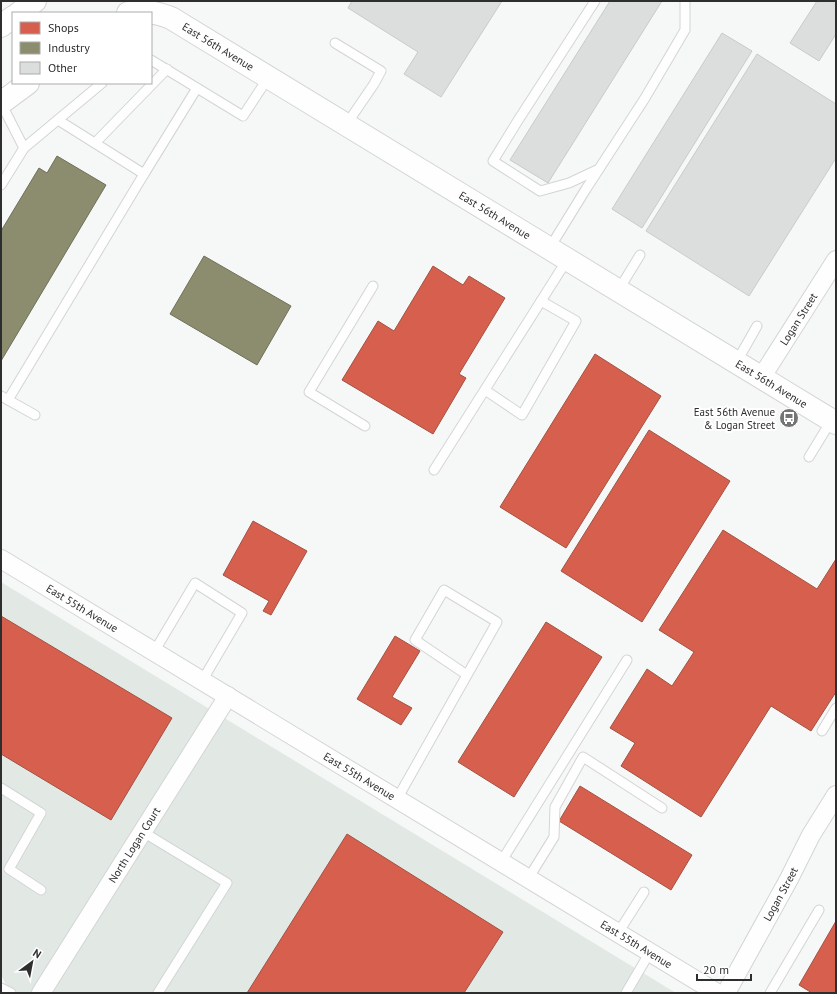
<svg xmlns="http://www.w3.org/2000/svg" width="837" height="994" font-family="'PT Sans',sans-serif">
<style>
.built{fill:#e2e9e5}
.shops{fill:#d6604d;stroke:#a35143}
.industry{fill:#8c8c6e;stroke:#70705a}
.building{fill:#dcdedd;stroke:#c9cbca}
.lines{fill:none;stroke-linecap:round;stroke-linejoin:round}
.lane-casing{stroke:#d3d5d4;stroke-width:11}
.street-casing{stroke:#d3d5d4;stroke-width:20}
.secondary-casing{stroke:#d3d5d4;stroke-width:24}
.highway-casing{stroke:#d3d5d4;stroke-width:24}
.lane{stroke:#fefefe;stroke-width:9}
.street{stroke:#fefefe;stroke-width:18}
.secondary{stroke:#fefefe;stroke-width:22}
.highway{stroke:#fefefe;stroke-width:22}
.labels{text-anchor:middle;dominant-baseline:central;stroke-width:4;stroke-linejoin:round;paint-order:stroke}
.street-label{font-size:11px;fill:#2d2e2d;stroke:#fff}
.poi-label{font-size:11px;fill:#2d2e2d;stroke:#fff;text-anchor:end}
</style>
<rect width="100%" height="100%" fill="#f6f8f7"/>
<!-- built -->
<polygon class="built" points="1,582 676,993 10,993 1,975"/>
<!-- shops -->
<g class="shops">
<polygon points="433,266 463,285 469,276 505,298 459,374 466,378 433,434 342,380 378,321 394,331"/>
<polygon points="595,354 661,396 566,548 500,507"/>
<polygon points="649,430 730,481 642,622 561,571"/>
<polygon points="253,521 307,551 271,615 263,611 269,601 223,575"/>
<polygon points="723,530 817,589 836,559 836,692 811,731 771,706 701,817 621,766 635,743 610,728 647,669 672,686 694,652 659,630"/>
<polygon points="1,616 172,718 111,820 1,754"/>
<polygon points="546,622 602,657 514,797 458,762"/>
<polygon points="395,636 420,651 392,697 412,708 401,725 357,699"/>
<polygon points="580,786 692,855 671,890 559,821"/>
<polygon points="347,834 503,932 464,993 247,993"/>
<polygon points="836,921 836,993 812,993 799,985"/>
</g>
<!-- industry -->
<g class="industry">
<polygon points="57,156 106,185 1,361 1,231 39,168 47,173"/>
<polygon points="204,256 291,306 257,365 170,314"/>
</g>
<!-- building -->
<g class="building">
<polygon points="352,1 502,1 441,97 404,74 418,52 348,8"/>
<polygon points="610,1 662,1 548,183 510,160"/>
<polygon points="817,1 836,1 836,34 819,61 790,43"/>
<polygon points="722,33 752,51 642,228 612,209"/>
<polygon points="757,54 836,104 836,158 749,296 646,231"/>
</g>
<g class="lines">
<!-- lane casing -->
<g class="lane-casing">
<g id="lane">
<polyline points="595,1 517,122 493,161 540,191 569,183 599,169"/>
<polyline points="335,43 381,71 374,84 346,125"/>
<polyline points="151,60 243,116 268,78"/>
<polyline points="1,103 24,148"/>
<polyline points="58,120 144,174 197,88"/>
<polyline points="95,143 167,69"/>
<polyline points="1,185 24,148 102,83"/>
<polyline points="549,249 586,189 645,98 685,30 685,1"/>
<polyline points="618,291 640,255"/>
<polyline points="736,363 757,326"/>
<polyline points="485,390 522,415 576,321 541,301"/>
<polyline points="1,396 35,415"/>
<polyline points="8,400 144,174"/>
<polyline points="365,426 309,392 373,286"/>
<polyline points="809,457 831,421"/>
<polyline points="434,470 567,260"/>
<polyline points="154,652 195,583 242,613 202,681"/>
<polyline points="822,731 836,708"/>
<polyline points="1,788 41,813 9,869 41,890"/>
<polyline points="397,799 497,622 444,590 415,640 467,675"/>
<polyline points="143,832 227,883 158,993"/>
<polyline points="501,862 627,660"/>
<polyline points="528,879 554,837 555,807 583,757 662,808"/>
<polyline points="618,933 644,892"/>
<polyline points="1,988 11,993"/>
<polyline points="626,993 650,952"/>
<polyline points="770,993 819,910"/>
</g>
</g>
<!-- street casing -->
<g class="street-casing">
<g id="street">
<path id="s1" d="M761 378 836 260"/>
<path id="s2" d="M1 559 717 993"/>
<path id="s3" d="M41 993 228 696"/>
<path id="s4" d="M726 993 789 879 811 835 836 795"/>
</g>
</g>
<!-- secondary casing -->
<g class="secondary-casing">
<g id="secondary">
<path id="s5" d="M128 13C145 10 155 12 171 18L836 423"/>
<polyline points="1,103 28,83"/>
</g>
</g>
<!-- highway casing -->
<g class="highway-casing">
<g id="highway">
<polyline points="19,13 35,1"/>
<polyline points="1,26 13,17"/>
</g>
</g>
<!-- lane -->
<use href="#lane" class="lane"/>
<!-- street -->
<use href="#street" class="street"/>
<!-- secondary -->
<use href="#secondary" class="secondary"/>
<!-- highway -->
<use href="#highway" class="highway"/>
</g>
<!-- icons -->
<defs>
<g id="bus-disc" transform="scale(1)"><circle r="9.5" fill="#737574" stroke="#fff"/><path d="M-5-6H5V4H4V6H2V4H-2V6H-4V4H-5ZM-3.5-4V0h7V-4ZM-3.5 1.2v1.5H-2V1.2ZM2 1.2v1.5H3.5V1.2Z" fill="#fff"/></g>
</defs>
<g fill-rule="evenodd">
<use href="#bus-disc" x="789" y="418"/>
</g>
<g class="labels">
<!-- street labels -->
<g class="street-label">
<text stroke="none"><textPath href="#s5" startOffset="99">East 56th Avenue</textPath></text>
<text stroke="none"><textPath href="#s5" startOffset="423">East 56th Avenue</textPath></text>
<text stroke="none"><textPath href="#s1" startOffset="70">Logan Street</textPath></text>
<text stroke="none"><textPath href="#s5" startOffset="747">East 56th Avenue</textPath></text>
<text stroke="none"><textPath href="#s2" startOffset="95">East 55th Avenue</textPath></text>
<text stroke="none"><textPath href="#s2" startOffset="419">East 55th Avenue</textPath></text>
<text stroke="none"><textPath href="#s3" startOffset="175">North Logan Court</textPath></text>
<text stroke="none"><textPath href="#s4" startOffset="113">Logan Street</textPath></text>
<text stroke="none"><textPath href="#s2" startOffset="743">East 55th Avenue</textPath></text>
</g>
<!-- poi labels -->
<g class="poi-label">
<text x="775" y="412">East 56th Avenue<tspan x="775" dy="13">&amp; Logan Street</tspan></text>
</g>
</g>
<!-- border -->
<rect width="837" height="994" fill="none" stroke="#2d2e2d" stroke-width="4"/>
<!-- legend -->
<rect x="12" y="12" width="140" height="72" fill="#ffffff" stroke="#ababab"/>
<rect x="20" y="22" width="20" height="12" fill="#d6604d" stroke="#ababab"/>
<text x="48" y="32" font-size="12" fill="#2d2e2d">Shops</text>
<rect x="20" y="42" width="20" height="12" fill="#8c8c6e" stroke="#ababab"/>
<text x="48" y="52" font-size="12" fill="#2d2e2d">Industry</text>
<rect x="20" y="62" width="20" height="12" fill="#dcdedd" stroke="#ababab"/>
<text x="48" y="72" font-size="12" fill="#2d2e2d">Other</text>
<!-- north arrow -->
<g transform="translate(32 962) rotate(32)" stroke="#ffffff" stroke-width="3" paint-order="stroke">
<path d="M0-3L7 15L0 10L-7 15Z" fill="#2d2e2d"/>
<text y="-6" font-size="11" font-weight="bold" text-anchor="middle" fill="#2d2e2d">N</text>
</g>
<!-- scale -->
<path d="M697 974v6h54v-6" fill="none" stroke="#2d2e2d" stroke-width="2"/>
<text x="703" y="974" font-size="12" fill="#2d2e2d" stroke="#ffffff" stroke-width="3" paint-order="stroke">20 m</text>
</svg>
